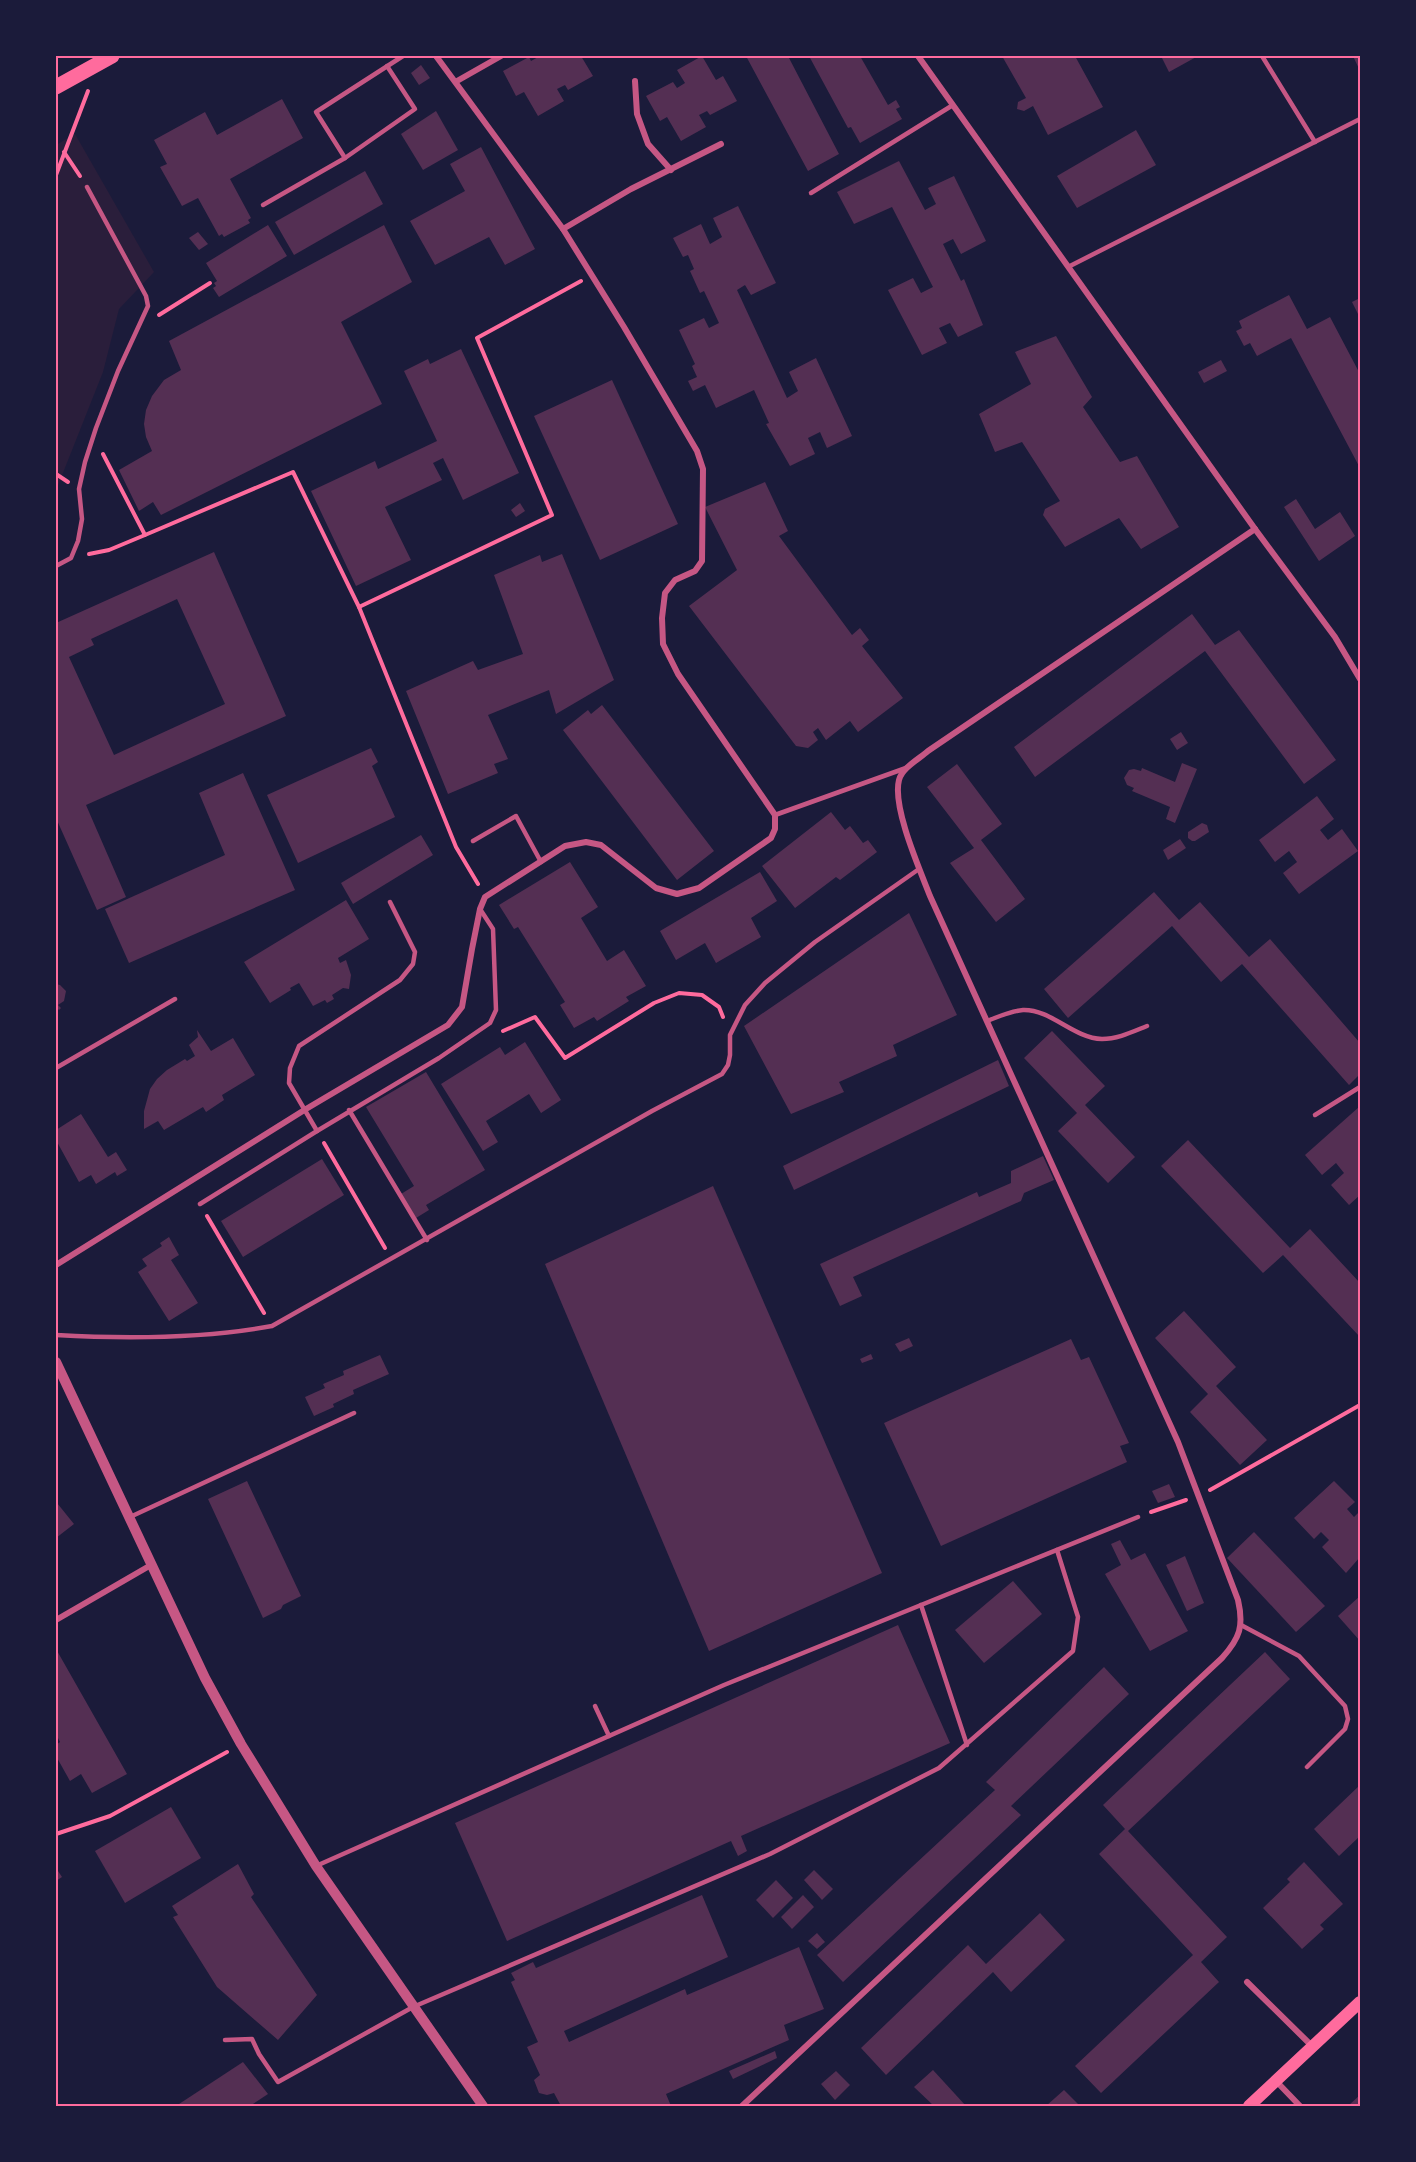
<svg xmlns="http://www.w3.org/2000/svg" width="1416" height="2162" font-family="Jost,sans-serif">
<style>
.green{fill:#2a1e3b}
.building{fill:#542f53;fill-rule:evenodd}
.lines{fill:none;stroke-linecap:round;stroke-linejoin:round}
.path{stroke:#ff6b9d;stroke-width:4}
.service{stroke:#c65784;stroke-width:4.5}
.pedestrian{stroke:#c65784;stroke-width:5}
.minor{stroke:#c65784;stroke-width:6}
.tertiary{stroke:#c65784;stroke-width:10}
.secondary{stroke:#ff6b9d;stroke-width:12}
.primary{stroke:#ff6b9d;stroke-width:15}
.neatline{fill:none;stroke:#ff6b9d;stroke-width:2}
</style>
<rect width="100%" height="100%" fill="#1b1b3a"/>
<!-- green -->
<polygon class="green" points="75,134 154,272 119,309 103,372 57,488 56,500 56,145"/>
<!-- building -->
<g class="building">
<polygon points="540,56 581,56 593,76 568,90 565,85 557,89 564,101 538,116 524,92 516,96 503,71 529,57 531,61"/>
<polygon points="702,56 716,80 723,76 737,101 710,115 707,111 699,115 706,127 681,141 667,117 660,121 646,96 673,82 677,88 685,83 677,70"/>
<polygon points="746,56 793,56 789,58 839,154 808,171"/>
<polygon points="809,56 860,56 888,105 896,100 900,107 896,109 902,119 860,143 851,127 848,128"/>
<polygon points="1002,56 1075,56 1103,107 1048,135 1033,106 1024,111 1017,109 1018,102 1026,98"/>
<polygon points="1161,56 1198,56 1169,72"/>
<polygon points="1353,56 1360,56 1360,71"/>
<polygon points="421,65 430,78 419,85 411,73"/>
<polygon points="282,99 303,138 230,179 251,218 248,220 250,223 224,237 222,234 219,236 198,198 182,206 160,167 167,164 154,140 205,112 217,135"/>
<polygon points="436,111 458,150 423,170 401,134"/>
<polygon points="1136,130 1156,165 1077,208 1057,176"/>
<polygon points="481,147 535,249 505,265 489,237 435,265 410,221 465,191 450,164"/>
<polygon points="899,161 925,210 936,204 928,188 954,176 986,241 961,254 953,239 943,244 961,281 964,279 983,325 958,337 950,323 939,328 947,343 922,355 888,290 913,278 921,293 933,287 892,207 854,224 837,192"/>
<polygon points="365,171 383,204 294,255 275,222"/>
<polygon points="738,206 776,283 751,295 745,285 737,290 787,398 798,391 789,372 816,358 852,436 827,448 820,432 808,438 815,454 790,466 766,424 769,423 754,390 716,408 705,385 693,391 688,381 697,377 692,366 695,364 679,330 704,318 709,328 719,323 704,291 700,293 690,271 694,269 688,255 683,257 673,238 701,224 710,244 722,237 713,218"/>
<polygon points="268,225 287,256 219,297 213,288 216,286 214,283 217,281 206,263"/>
<polygon points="384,225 412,282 341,322 382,404 161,515 153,502 139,511 119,470 152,451 146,437 144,424 146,410 152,396 164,380 181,370 169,341"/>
<polygon points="198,232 208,244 199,250 189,238"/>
<polygon points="1289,295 1307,329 1330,317 1360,374 1360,468 1291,338 1257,356 1250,343 1244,346 1236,331 1242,328 1239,321"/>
<polygon points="1360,298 1360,318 1352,302"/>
<polygon points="1056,336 1092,397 1083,407 1120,462 1137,456 1179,527 1141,549 1119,518 1065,547 1043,515 1045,509 1060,501 1022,442 995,452 979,414 1031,384 1015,352"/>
<polygon points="461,349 519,473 463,500 443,458 433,463 442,480 385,507 411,560 356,586 311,491 375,461 378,469 437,441 404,371 428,359 430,364"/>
<polygon points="1221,360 1227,371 1204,383 1198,372"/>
<polygon points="612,380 678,524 600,560 534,416"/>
<polygon points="765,482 788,531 779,536 852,635 860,628 869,640 862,646 903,698 858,732 850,721 826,740 818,728 813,732 818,740 808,748 796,746 689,606 737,570 705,507"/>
<polygon points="1296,499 1315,529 1340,512 1355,536 1319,561 1284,507"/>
<polygon points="520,503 525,511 516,517 511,510"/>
<path d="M214 552 286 716 86 805 126 897 97 910 56 818V766L58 765 56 759V623ZM177 599 225 704 114 755 69 657 94 645 91 639Z"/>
<polygon points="562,554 614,680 556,714 549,690 488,715 508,759 494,764 498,773 448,794 406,691 473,661 478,670 523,654 494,575 540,555 542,562"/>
<polygon points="1192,614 1215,645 1239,630 1336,760 1304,784 1205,651 1035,777 1014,747"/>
<polygon points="602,705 714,851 677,880 563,730 588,710 591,714"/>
<polygon points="1181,732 1188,743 1177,750 1170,739"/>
<polygon points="371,748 378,762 372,766 395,817 298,863 267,795"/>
<polygon points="1182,763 1197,769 1175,823 1166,819 1170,807 1132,791 1134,788 1127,785 1124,778 1129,770 1134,769 1141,771 1142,768 1175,782"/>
<polygon points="957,764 1002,824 981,840 1025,899 996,922 950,863 974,848 927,787"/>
<polygon points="243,773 295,890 129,963 105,909 225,855 199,793"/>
<polygon points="1317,796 1334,819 1320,830 1328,840 1342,829 1358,851 1299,894 1283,873 1297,862 1289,851 1275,862 1259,840"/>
<polygon points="831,812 845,830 850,826 863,843 868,840 877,852 840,880 836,877 795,908 762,866"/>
<polygon points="1202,823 1207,825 1209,832 1195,841 1192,841 1188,838 1188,832"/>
<polygon points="421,835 433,855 353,904 341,883"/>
<polygon points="1180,839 1186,848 1168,860 1163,850"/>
<polygon points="570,862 598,907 581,918 607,961 624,950 646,986 626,997 629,1001 597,1021 594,1017 574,1028 560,1005 565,1002 518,927 514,929 499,905"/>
<polygon points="760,872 777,901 751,918 761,937 716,963 705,943 676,960 660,931"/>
<polygon points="1154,892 1179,920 1200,902 1249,957 1270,939 1360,1043 1360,1074 1349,1085 1242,964 1221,982 1172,926 1068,1018 1044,989"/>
<polygon points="346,900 369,939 338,958 340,963 346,960 351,975 349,989 343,988 332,995 334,999 327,1003 325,1000 313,1006 299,983 290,988 291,990 270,1003 244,962"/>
<polygon points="909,913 957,1015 893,1045 897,1056 839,1082 844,1092 791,1114 744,1026"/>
<polygon points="56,984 60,985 66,991 64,1001 58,1005 61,1008 59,1010 56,1007"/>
<polygon points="197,1030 211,1051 233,1038 255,1075 222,1095 224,1100 206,1112 203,1107 164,1130 158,1121 144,1129 144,1111 150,1089 157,1079 167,1070 185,1059 187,1061 195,1056 189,1045 198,1037"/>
<polygon points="1052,1031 1105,1086 1085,1105 1135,1157 1108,1183 1058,1131 1077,1113 1024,1058"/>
<polygon points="525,1042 561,1100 541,1113 529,1094 486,1121 498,1142 483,1151 441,1084 500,1047 505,1055"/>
<polygon points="998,1060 1009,1086 794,1190 783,1166"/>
<polygon points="426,1072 485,1170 426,1205 429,1210 416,1218 401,1194 414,1186 366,1107"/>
<polygon points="1359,1107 1360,1195 1349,1205 1331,1185 1344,1173 1336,1163 1322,1175 1305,1155"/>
<polygon points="81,1114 108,1157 116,1152 127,1170 117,1176 115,1172 96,1184 91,1175 79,1182 56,1140 56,1130"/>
<polygon points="1188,1140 1290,1248 1310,1229 1360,1283 1360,1337 1283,1255 1263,1273 1161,1166"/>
<polygon points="1043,1156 1054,1180 1024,1193 1021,1201 853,1277 862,1296 840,1306 820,1264 977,1192 979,1197 1011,1183 1011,1171"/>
<polygon points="322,1159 344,1195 243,1257 221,1221"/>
<polygon points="713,1186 882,1573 709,1651 545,1264"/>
<polygon points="169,1237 179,1255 171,1260 198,1303 169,1321 138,1272 147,1266 142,1259 162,1246 160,1243"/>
<polygon points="1184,1311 1236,1367 1216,1386 1267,1440 1240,1465 1190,1412 1208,1394 1155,1338"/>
<polygon points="909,1338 913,1346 900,1352 895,1344"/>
<polygon points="1071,1339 1081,1360 1089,1357 1129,1443 1120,1446 1127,1462 941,1546 884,1423"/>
<polygon points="871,1354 873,1359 862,1363 860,1359"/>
<polygon points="380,1355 389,1374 353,1390 354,1394 333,1404 334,1407 314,1416 305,1397 325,1388 323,1384 344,1375 343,1371"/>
<polygon points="247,1481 301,1596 283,1605 281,1609 263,1618 208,1499"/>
<polygon points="1334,1481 1355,1502 1347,1509 1354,1517 1360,1511 1360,1557 1346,1573 1322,1547 1329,1540 1321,1532 1314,1539 1294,1518"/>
<polygon points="1169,1484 1175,1497 1158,1503 1152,1491"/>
<polygon points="57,1503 74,1524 56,1538 56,1504"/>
<polygon points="1254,1532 1325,1606 1296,1632 1227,1558"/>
<polygon points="1120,1540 1131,1560 1145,1553 1188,1631 1150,1651 1105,1574 1121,1565 1111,1544"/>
<polygon points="1185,1556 1204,1603 1187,1611 1166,1565"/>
<polygon points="1013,1581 1042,1614 984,1663 955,1630"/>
<polygon points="1360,1596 1360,1641 1338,1616"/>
<polygon points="898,1625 950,1743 741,1836 747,1851 738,1856 731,1841 507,1941 455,1823"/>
<polygon points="56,1649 127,1774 92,1793 81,1774 70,1781 56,1756 56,1745 60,1742 56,1734"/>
<polygon points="1265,1652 1290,1679 1128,1831 1227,1937 1201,1962 1219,1982 1101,2093 1075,2066 1193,1955 1099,1854 1125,1829 1103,1805"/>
<polygon points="1104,1667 1129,1694 1011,1806 1021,1815 843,1982 817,1955 995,1790 986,1782"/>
<polygon points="1360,1785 1360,1836 1339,1856 1314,1829"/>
<polygon points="171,1807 201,1858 125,1903 95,1851"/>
<polygon points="1304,1862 1343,1904 1320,1925 1324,1929 1302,1949 1263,1908 1290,1882 1287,1879"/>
<polygon points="238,1864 254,1894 251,1897 317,1995 278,2040 217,1987 173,1917 178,1915 172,1906"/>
<polygon points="56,1868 62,1877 56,1881"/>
<polygon points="814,1870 833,1889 822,1900 804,1880"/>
<polygon points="776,1880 793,1898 773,1918 756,1900"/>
<polygon points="702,1895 728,1957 564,2031 569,2042 685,1989 687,1995 799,1947 824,2009 784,2025 789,2040 666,2094 671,2106 561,2106 554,2093 547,2095 539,2093 534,2080 540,2075 527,2047 538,2042 511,1982 515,1980 511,1973 533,1962 536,1968"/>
<polygon points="803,1895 814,1907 792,1929 781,1917"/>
<polygon points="1040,1913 1065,1940 1011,1992 993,1972 886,2075 861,2048 968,1945 986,1964"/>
<polygon points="817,1933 825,1942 817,1949 808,1941"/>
<polygon points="775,2051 777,2058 733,2079 729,2071"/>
<polygon points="243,2062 268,2094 250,2106 176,2106"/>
<polygon points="933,2070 966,2106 934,2106 914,2087"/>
<polygon points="836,2071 850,2085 835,2100 821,2084"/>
<polygon points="1064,2090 1080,2106 1046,2106"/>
<polygon points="1360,2095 1360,2106 1348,2106"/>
</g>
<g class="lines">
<!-- path -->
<g class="path">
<polyline points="64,152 80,176"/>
<polyline points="56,175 88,91"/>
<polyline points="159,315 210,283"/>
<polyline points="103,454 145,535 293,472 359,607 552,515 477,338 581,281"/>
<polyline points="56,474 68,482"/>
<polyline points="89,554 109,550 145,535"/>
<polyline points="359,607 456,847 478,884"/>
<polyline points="503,1031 535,1017 565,1058 654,1003 679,993 702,995 719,1007 723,1017"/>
<polyline points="324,1143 385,1248"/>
<polyline points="207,1216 264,1313"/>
<polyline points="1210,1490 1360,1405"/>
<polyline points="1151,1512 1186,1500"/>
<polyline points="56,1834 110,1816 227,1752"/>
</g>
<!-- service -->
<g class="service">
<polyline points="1262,56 1315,142"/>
<polyline points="345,158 316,112 403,56"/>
<polyline points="811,193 953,105"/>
<polyline points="263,205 345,158 415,109 387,66"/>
<polyline points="1068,267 1360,119"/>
<polyline points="56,566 71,558 78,541 82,519 79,489 85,462 96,428 118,371 148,306 146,296 87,187"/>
<polyline points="473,841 516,816 541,862"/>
<polyline points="390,902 415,952 413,964 400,980 299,1046 290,1068 289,1083 317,1131 439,1058 490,1023 496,1010 493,929 480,909"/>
<path d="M987 1021C998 1017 1010 1011 1023 1010 1051 1009 1073 1038 1102 1039 1118 1039 1132 1032 1147 1026"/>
<polyline points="56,1068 175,999"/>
<polyline points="349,1110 427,1240"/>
<polyline points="1315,1115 1360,1087"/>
<polyline points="200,1204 317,1131"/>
<path d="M56 1335C127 1339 201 1339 272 1326L652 1111 722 1074 728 1065 730 1055V1035L745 1005 765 983 815 942 919 869"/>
<polyline points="130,1517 354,1413"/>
<polyline points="921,1605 967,1745"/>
<polyline points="1241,1625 1299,1656 1345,1706 1348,1719 1345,1729 1307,1767"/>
<polyline points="595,1706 609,1736"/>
<polyline points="316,1866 724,1685 1138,1517"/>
<polyline points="225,2040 252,2039 259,2054 278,2082 413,2007 770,1854 939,1768 1073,1651 1078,1617 1057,1550"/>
</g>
<!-- pedestrian -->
<polyline class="pedestrian" points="775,815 906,768"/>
<!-- minor -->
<g class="minor">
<polyline points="918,56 1255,529 1335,637 1360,679"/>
<polyline points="457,81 501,56"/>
<polyline points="635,81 637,114 648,144 671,170"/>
<polyline points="563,229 631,189 721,144"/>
<polyline points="56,1265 306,1109 448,1025 462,1007 472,949 480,909 485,897 565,846 586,842 601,845 656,888 677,894 699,888 771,838 775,829 775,815 678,674 663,644 662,618 665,593 675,580 695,571 702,561 703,469 697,451 624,327 563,229 436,56"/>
<polyline points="56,1620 151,1565"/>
<polyline points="1247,1982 1313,2047"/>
<polyline points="1276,2081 1300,2106"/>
<path d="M742 2106 1222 1658C1240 1638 1244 1626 1238 1600L1178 1442 930 896C920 870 892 807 899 780 902 768 919 759 928 751L1255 529"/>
</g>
<!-- tertiary -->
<polyline class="tertiary" points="56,1362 205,1678 241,1744 316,1866 483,2106"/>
<!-- secondary -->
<polyline class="secondary" points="1249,2106 1360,2002"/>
<!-- primary -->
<polyline class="primary" points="56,87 112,56"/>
</g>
<!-- border -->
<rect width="1416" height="2162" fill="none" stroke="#1b1b3a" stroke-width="114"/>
<rect x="57" y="57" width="1302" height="2048" class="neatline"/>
</svg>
